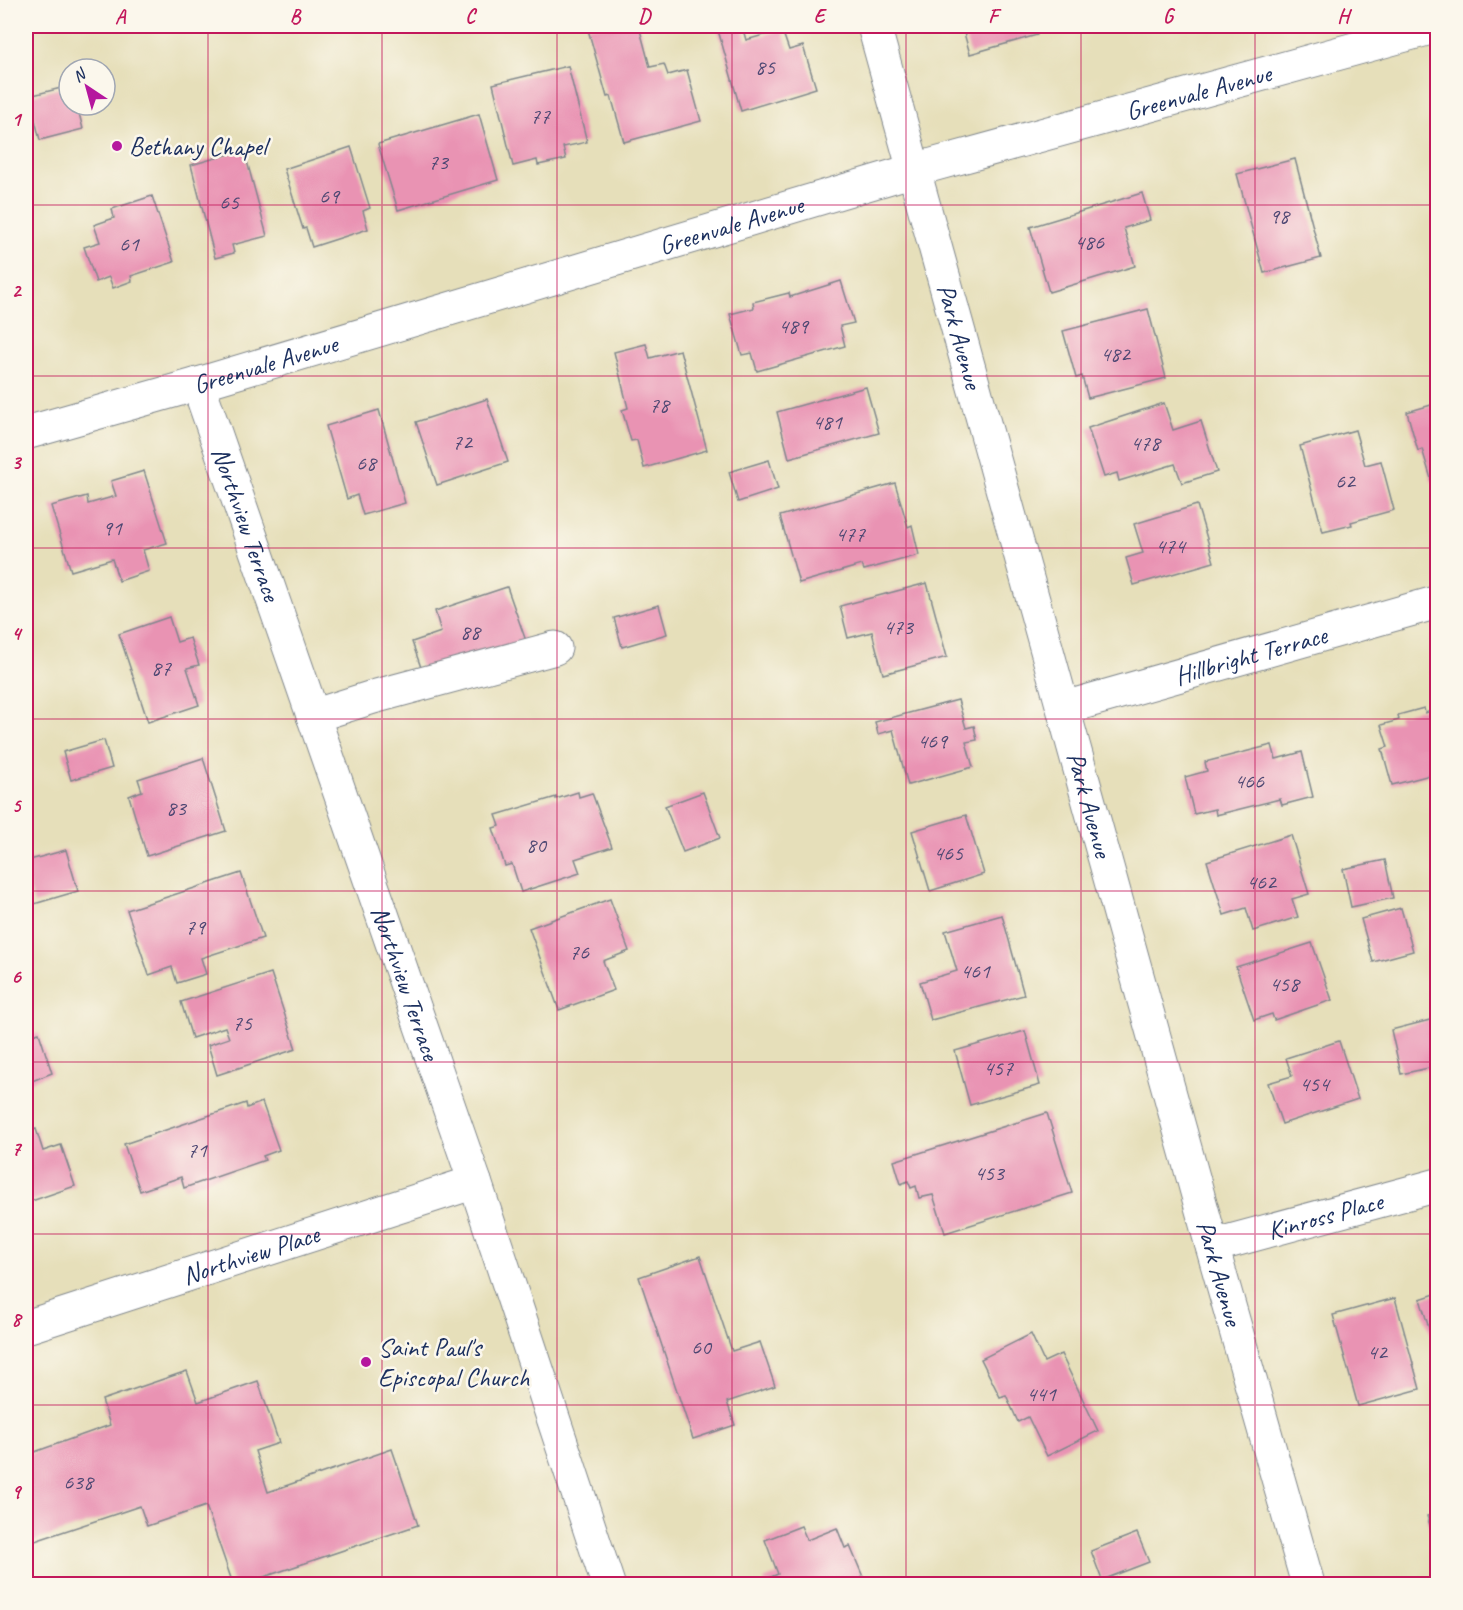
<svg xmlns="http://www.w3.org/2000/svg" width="1463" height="1610" font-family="Caveat,sans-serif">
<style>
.building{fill:#e993b3}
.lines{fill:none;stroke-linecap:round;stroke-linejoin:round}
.minor-casing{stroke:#80878c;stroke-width:35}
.minor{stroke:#fff;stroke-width:33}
.grid{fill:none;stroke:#c2185b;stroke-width:1.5;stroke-opacity:0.55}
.poi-dot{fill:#b5179e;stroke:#fbf7ec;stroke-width:2}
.labels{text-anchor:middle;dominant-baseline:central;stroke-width:5;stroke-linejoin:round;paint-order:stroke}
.number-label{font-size:22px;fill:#4e4873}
.street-label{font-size:26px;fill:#1b2f5e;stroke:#fbf7ec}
.poi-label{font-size:26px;fill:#1b2f5e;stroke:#fbf7ec;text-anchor:start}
.neatline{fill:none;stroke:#c2185b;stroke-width:2}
.grid-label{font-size:20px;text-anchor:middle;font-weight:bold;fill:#c2185b}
</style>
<rect width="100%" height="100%" fill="#fbf7ec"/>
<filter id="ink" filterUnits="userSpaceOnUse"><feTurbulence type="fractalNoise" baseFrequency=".0167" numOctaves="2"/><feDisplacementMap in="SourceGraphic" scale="12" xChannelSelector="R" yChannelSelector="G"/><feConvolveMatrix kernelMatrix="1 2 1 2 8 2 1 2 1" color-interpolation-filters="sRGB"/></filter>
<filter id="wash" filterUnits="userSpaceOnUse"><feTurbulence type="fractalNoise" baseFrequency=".008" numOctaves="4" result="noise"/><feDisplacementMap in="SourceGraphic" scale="24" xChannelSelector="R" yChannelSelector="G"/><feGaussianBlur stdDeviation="1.35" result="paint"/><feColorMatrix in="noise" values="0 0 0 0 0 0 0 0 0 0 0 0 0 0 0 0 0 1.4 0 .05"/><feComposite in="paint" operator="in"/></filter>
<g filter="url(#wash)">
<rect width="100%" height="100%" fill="#e6dfba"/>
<g id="blocks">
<!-- building -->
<g class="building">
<polygon points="587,26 639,26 650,67 664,64 668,75 687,70 701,121 624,142 611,96 607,97"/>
<polygon points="734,26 742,26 746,40 782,30 789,50 803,46 816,88 741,111 718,30"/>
<polygon points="962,26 1035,26 1037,35 970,54"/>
<polygon points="568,66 587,142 563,147 566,159 538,165 537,160 513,166 493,84"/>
<polygon points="69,86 69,105 77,105 83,129 40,140 29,96"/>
<polygon points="479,114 498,180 398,210 378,144"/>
<polygon points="351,147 370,208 363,211 368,229 312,247 306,228 303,229 284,169"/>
<polygon points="244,150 267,236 232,245 234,253 215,258 191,165"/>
<polygon points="1295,159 1321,258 1264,273 1237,174"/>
<polygon points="1142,193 1150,220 1124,228 1135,266 1049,292 1030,227"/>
<polygon points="152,196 174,262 131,276 132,281 113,288 109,277 96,282 84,247 100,242 94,225 114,218 112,209"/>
<polygon points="841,281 854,323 840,326 845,346 757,371 752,353 742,355 730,314 754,308 753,302 789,293 790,297"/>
<polygon points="1148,309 1166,378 1088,398 1082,376 1076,378 1063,331"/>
<polygon points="646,344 650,358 680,350 707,450 644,468 637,440 631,441 622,410 628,408 614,352"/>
<polygon points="866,387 879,433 789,458 777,412"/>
<polygon points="487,399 508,462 437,485 416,422"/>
<polygon points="1164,403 1173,430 1201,421 1217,472 1182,483 1175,464 1119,481 1117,473 1104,477 1088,428"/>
<polygon points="1438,403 1438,480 1432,482 1422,449 1418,451 1407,412"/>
<polygon points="379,410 405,503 363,515 357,495 347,499 326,426"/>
<polygon points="1355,430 1365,465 1381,461 1394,510 1351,522 1352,525 1323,532 1300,446"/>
<polygon points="769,460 778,489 738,502 729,472"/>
<polygon points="144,471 167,543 143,550 149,571 119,581 112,559 71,571 51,506 87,496 88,504 116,496 111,481"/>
<polygon points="895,483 908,527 912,525 919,555 864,570 862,565 799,583 780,516"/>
<polygon points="1197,505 1214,562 1134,585 1126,558 1143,553 1134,524"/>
<polygon points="927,583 947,657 883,674 872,632 848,638 840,606"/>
<polygon points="507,587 526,641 424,676 412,642 441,632 435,611"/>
<polygon points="659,605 667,634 622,647 614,618"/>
<polygon points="169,617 177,642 190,638 199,665 187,668 199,705 148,722 119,634"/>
<polygon points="958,700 966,728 974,726 977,740 966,742 973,767 908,785 893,730 878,734 875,722"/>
<polygon points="1424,708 1425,713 1438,709 1438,773 1392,785 1382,749 1388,747 1381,725 1399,720 1398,715"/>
<polygon points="104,740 112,768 71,780 63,752"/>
<polygon points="1272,745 1276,759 1302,752 1313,797 1282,805 1280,799 1216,815 1215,809 1194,814 1185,777 1207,771 1205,762"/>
<polygon points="203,758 226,831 147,856 129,796 142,791 138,779"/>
<polygon points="578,792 579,797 592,793 612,847 575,859 580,873 521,892 512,864 505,866 493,828 500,826 496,815 556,797 556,799"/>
<polygon points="703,792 720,838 683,852 665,806"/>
<polygon points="966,815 984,874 930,891 912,831"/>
<polygon points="1291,835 1309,894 1292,899 1298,917 1253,931 1246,908 1224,915 1207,861"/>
<polygon points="66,850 78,891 34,904 26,874 26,861"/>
<polygon points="1385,860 1393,898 1351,907 1343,869"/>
<polygon points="241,873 263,938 201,958 206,974 177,983 172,967 149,975 127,910"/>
<polygon points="610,899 629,951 603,961 614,990 559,1010 529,928"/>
<polygon points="1401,908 1413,951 1373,962 1361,919"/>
<polygon points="1002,915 1024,995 931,1020 920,982 957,971 945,931"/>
<polygon points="1312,943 1332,1000 1274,1020 1272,1014 1254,1020 1236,967"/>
<polygon points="271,973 296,1049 217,1075 208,1045 229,1038 225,1027 192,1038 181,1002"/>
<polygon points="1434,1019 1438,1033 1438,1066 1401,1074 1391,1030"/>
<polygon points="1025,1031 1040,1085 970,1105 955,1051"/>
<polygon points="39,1033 52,1073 27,1083 26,1079 26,1037"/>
<polygon points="1339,1041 1358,1099 1282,1124 1268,1083 1292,1076 1286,1058"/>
<polygon points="262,1102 279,1150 263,1156 265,1160 184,1188 181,1177 140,1191 124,1144 246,1103 247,1108"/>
<polygon points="1047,1113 1072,1193 945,1233 933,1195 919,1198 916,1186 911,1188 908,1181 901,1184 894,1161"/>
<polygon points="36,1129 43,1151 61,1145 75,1186 26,1203 26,1132"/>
<polygon points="700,1256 732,1351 760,1342 775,1386 727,1402 735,1425 693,1439 639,1277"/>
<polygon points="1438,1293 1438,1353 1437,1354 1420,1299"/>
<polygon points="1395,1298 1420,1389 1358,1406 1333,1315"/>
<polygon points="1031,1334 1044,1362 1061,1354 1098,1431 1047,1456 1028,1417 1018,1422 1006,1395 1000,1397 981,1359"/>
<polygon points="187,1371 198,1402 258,1381 279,1443 255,1451 268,1492 392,1449 418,1525 243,1584 233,1584 206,1506 147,1526 140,1506 26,1544 26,1455 110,1425 102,1400"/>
<polygon points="1438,1513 1438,1548 1437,1548 1427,1516"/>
<polygon points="801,1526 807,1540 837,1528 845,1548 850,1546 866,1584 766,1584 764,1580 778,1574 765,1540"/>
<polygon points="1137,1533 1149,1562 1102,1580 1091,1551"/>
</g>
</g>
</g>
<g filter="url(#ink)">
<use href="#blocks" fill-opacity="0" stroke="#80878c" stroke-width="1.5"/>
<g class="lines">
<!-- minor casing -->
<g class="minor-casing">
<g id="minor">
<path id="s1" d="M874 26 1212 1246 1308 1584"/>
<path id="s2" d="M198 384 475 1182 608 1584"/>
<path id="s3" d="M26 433 198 384 914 170 1438 26"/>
<path id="s4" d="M1064 708 1438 602"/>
<polyline points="313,716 373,697 555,648"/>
<path id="s5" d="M1212 1246 1438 1185"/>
<path id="s6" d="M26 1327 475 1182"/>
</g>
</g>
<!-- minor -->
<use href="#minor" class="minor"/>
</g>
</g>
<!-- grid -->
<path class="grid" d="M208 26V1584M382 26V1584M557 26V1584M732 26V1584M906 26V1584M1081 26V1584M1255 26V1584M26 205H1438M26 376H1438M26 548H1438M26 719H1438M26 891H1438M26 1062H1438M26 1234H1438M26 1405H1438"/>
<!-- markers -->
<g class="poi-dot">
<circle cx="117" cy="146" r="6"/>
<circle cx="366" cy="1362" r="6"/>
</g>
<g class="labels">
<!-- number labels -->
<g class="number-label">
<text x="765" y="67">85</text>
<text x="540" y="116">77</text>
<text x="438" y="162">73</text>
<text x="329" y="196">69</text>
<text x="229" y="202">65</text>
<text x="1279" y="216">98</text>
<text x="1089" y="242">486</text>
<text x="129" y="244">61</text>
<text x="793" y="326">489</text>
<text x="1115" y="354">482</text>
<text x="659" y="405">78</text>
<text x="827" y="422">481</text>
<text x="462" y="442">72</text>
<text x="1145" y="443">478</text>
<text x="366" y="463">68</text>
<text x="1345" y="481">62</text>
<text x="112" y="528">91</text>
<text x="850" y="534">477</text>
<text x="1170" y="546">474</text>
<text x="898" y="627">473</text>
<text x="470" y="632">88</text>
<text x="161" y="668">87</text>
<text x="932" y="741">469</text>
<text x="1249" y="781">466</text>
<text x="176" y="808">83</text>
<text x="536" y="845">80</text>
<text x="948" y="853">465</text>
<text x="1261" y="882">462</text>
<text x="195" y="927">79</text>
<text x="579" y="952">76</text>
<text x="975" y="971">461</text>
<text x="1284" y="984">458</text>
<text x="242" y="1023">75</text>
<text x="998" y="1068">457</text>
<text x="1314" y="1084">454</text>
<text x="197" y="1150">71</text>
<text x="989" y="1173">453</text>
<text x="701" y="1347">60</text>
<text x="1377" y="1352">42</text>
<text x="1041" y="1394">441</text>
<text x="78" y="1482">638</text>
</g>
<!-- street labels -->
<g class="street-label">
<text stroke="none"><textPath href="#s3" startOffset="1221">Greenvale Avenue</textPath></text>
<text stroke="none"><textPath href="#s3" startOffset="735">Greenvale Avenue</textPath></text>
<text stroke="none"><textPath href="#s1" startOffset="322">Park Avenue</textPath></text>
<text stroke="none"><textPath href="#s3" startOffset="249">Greenvale Avenue</textPath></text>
<text stroke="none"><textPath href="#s2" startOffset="148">Northview Terrace</textPath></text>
<text stroke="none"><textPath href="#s4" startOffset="194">Hillbright Terrace</textPath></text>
<text stroke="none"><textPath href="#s1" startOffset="808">Park Avenue</textPath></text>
<text stroke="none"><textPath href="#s2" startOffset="634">Northview Terrace</textPath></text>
<text stroke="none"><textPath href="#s5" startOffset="117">Kinross Place</textPath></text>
<text stroke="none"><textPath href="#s6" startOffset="236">Northview Place</textPath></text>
<text stroke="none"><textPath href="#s1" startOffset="1294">Park Avenue</textPath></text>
</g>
<!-- poi labels -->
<g class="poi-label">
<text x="129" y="146">Bethany Chapel</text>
<text x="378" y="1347">Saint Paul's<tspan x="378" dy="30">Episcopal Church</tspan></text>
</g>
</g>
<!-- margin -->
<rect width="1463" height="1610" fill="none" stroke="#fbf7ec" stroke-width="66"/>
<!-- north arrow -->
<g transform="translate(87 87) rotate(324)"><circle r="28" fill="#fbf7ec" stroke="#a1a7b3" stroke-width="1.5"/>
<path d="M0-4.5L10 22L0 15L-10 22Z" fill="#b5179e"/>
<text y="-9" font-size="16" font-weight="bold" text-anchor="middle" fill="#1b2f5e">N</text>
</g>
<rect x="33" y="33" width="1397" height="1544" class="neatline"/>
<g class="grid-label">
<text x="120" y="23">A</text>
<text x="295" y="23">B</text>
<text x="470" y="23">C</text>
<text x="644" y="23">D</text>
<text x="819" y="23">E</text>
<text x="993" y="23">F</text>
<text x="1168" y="23">G</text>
<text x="1343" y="23">H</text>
<text x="16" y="126">1</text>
<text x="16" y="297">2</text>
<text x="16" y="469">3</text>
<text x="16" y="640">4</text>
<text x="16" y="812">5</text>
<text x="16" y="983">6</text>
<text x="16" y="1155">7</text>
<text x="16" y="1326">8</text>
<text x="16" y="1498">9</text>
</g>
</svg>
